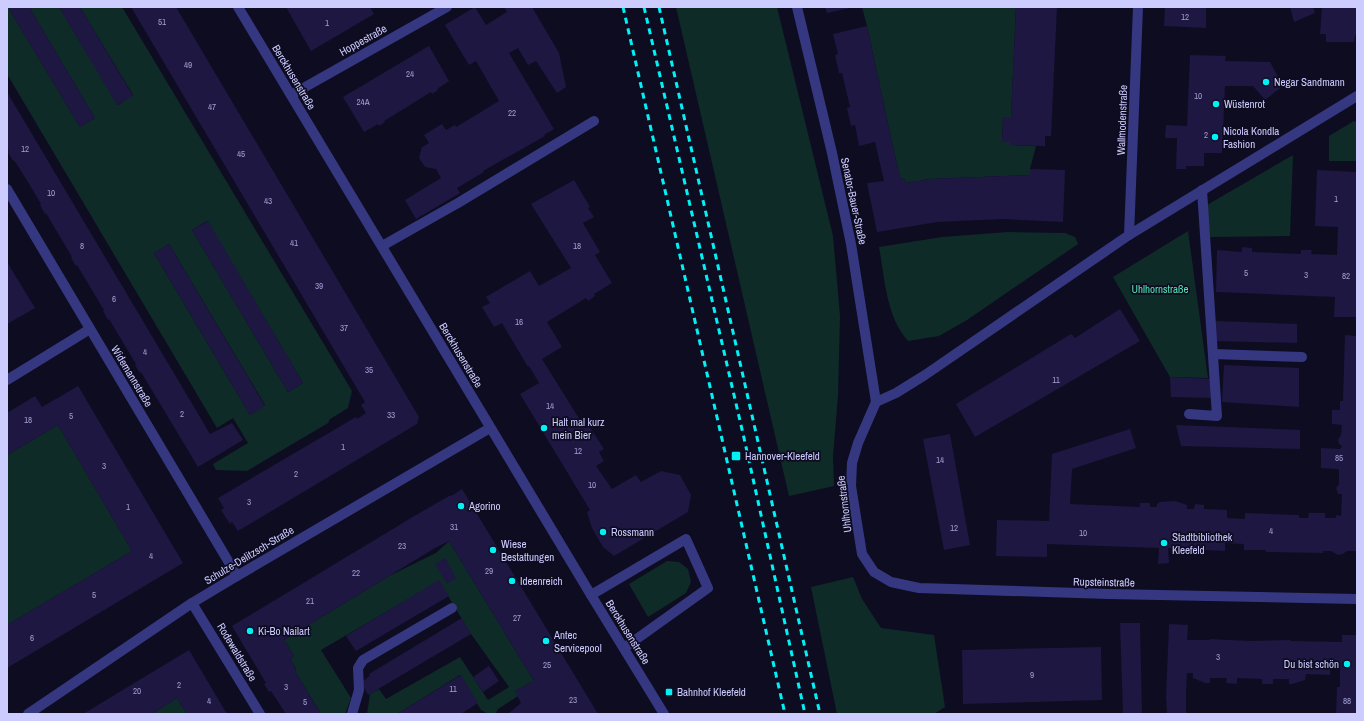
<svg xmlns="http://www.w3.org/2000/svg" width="1364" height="721" font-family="'Archivo Narrow',sans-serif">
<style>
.green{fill:#0f2b28;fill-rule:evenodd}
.building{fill:#1d1742}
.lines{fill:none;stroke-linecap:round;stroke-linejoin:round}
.minor{stroke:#353881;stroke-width:10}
.rail{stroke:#00f2f7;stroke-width:3;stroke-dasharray:6 5;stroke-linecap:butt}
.poi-dot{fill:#00f2f7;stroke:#0e0c21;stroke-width:1.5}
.labels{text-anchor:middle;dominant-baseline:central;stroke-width:3.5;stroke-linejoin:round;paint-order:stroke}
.number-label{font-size:9px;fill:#a19fd0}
.street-label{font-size:11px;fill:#cdccff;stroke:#0e0c21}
.poi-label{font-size:11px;fill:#cdccff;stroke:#0e0c21;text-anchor:start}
.park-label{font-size:11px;fill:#54e3b4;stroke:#0e0c21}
</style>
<rect width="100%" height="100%" fill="#0e0c21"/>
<!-- green -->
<g class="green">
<path d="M7 7H12L9 9 80 127 95 118 29 7H59L118 105 133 95 80 7H122L352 391 348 408 330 419 328 423 247 471 216 470 213 464 248 443 233 418 217 428 7 74ZM207 221 303 383 288 392 192 230ZM169 244 265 405 250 415 154 253Z"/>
<polygon points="676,7 777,7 833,236 840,316 838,395 833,456 834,486 789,496"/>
<polygon points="862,7 1016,7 1011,117 1003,117 1002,141 1010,142 1010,145 1036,146 1030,169 1030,175 930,179 906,183 904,179 900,178 891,138 867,26"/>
<polygon points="1354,121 1357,122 1357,161 1329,161 1329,136"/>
<polygon points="1293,155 1290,236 1210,237 1207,205"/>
<polygon points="1188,231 1208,378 1170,377 1113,277"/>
<path d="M1008 232 1065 233 1075 237 1078 244 967 320 939 336 908 341C886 316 885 279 879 247L942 237Z"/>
<polygon points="58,425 132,551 7,625 7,455"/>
<polygon points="449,541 534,681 515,691 518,696 498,709 495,714 488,714 481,710 460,675 397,714 367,714 370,694 379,689 386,699 460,657 488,700 509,687 471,634 439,581 321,650 351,698 345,714 321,714 295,671 296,669 290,659 294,656 284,640 389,576 436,553"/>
<polygon points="667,561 679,562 688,569 691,582 686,593 648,617 629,584"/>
<polygon points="853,577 862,599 881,628 934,635 945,707 934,714 837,714 811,587"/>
<polygon points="177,698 187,714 152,714"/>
</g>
<!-- building -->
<g class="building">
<polygon points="12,7 29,7 95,118 80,127 9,9"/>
<polygon points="59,7 80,7 133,96 117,105"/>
<polygon points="131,7 176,7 419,417 417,424 238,531 232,522 230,524 221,510 224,508 218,498 356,417 357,419 366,413 361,405 365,402"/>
<polygon points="286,7 370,7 374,14 311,51"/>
<polygon points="475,7 486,25 507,12 504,7 532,7 559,53 566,87 557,93 536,61 528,65 518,48 509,53 554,129 544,135 545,136 483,171 484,172 457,188 460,193 416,219 405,200 441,178 436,169 425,167 419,158 422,147 429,143 424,135 442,124 446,130 455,125 456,127 499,101 476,61 469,65 445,25"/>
<polygon points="825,7 849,7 850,8 827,13"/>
<polygon points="1016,7 1057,7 1051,136 1045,136 1045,146 1010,145 1010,142 1002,142 1003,117 1011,117"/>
<polygon points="1165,7 1206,7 1206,28 1164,26"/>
<polygon points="1290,7 1313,7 1315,13 1294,22"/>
<polygon points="1322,7 1357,7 1357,35 1355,35 1354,42 1326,42 1326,34 1320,34"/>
<polygon points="867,26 891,138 900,178 904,179 906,183 930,179 1030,175 1030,169 1065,170 1063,222 1003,219 937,222 877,232 867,183 884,181 875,142 859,146 855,125 851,126 847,108 850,107 842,73 839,73 835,55 838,54 833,34"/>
<polygon points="429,46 449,81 437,89 438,90 432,94 431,92 384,121 385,122 379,126 378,124 364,132 343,97"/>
<polygon points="1190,55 1226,56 1225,61 1270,62 1283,86 1265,100 1253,86 1225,86 1222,153 1204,153 1204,166 1186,166 1186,169 1176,169 1177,138 1165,138 1166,125 1187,126"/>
<polygon points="7,92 210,434 232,423 243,440 198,467 141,372 140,373 135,365 136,364 109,319 108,320 103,311 104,310 77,265 76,266 71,258 72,257 46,213 45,214 40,205 41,204 28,182 14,160 13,161 8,152 9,151 7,147"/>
<polygon points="1317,170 1357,172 1357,317 1334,317 1335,297 1216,292 1217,250 1242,252 1242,247 1252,248 1252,252 1301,254 1301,250 1312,250 1311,254 1337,255 1338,227 1315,226"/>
<polygon points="574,180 590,207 588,208 594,217 583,223 600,252 595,255 612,283 594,294 595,296 588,301 586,298 547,322 562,347 542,359 585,428 589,426 604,449 599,452 604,461 596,466 612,489 636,475 641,482 661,471 680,475 691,495 688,512 614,556 603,547 592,528 587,512 590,510 520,394 539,383 529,366 528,367 502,323 494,327 482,307 490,303 486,297 530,271 539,286 571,268 531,204"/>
<polygon points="208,221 303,383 288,392 192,230"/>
<polygon points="169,244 265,406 250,415 154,253"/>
<polygon points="7,262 35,308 7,324"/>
<polygon points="1120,309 1140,341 975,437 956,404 1071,334 1075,338"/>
<polygon points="1215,321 1297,324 1297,343 1214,341"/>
<polygon points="1345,335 1357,336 1357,554 1356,551 1347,551 1343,554 1338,555 1331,551 1323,551 1323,553 1266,552 1266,550 1244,550 1244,544 1225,543 1225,551 1168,548 1169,563 1158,564 1159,548 1047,544 1047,557 996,556 997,520 1049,521 1052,454 1130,429 1136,448 1072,469 1070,504 1140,507 1140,503 1150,503 1150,507 1157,507 1157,504 1160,502 1175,501 1187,505 1187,509 1194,509 1195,504 1204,505 1204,509 1227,510 1227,518 1245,519 1245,513 1299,515 1299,518 1308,518 1309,513 1325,513 1325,518 1336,518 1336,515 1341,516 1342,494 1338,494 1336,488 1339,484 1339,471 1338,469 1321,468 1321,448 1340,449 1342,446 1339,444 1338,440 1341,435 1342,425 1332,424 1332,410 1340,410 1340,401 1343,401"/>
<polygon points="1224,365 1299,368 1299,407 1222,402"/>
<polygon points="1170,377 1212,379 1211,398 1171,397"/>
<polygon points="78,386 183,563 7,668 7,625 132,551 58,425 7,455 7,413 35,396 42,407"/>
<polygon points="1176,425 1300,430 1300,449 1181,446"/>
<polygon points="950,434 970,545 944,550 923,439"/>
<polygon points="462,489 598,714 508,714 521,703 515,691 534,681 449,541 435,548 284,640 294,656 290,659 296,670 295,671 321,714 286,714 271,691 269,692 264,684 266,683 232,626 416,515 449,496 453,495"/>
<polygon points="445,558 456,578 447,584 435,564"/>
<polygon points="439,580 449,596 356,651 346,636"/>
<polygon points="462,618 471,634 368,695 361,682 370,676 369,674"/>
<polygon points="1120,623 1140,623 1142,714 1123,714"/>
<polygon points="1169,624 1188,625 1187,640 1210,640 1210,639 1250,641 1290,640 1290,641 1342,642 1342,635 1357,635 1357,714 1336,714 1337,687 1340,687 1340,664 1330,664 1330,675 1306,674 1305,680 1292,684 1289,684 1289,679 1273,679 1273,684 1262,684 1262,679 1237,678 1237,684 1226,683 1227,678 1210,678 1210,683 1205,683 1193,678 1193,673 1187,673 1186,693 1186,714 1167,714 1166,697"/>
<polygon points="1101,647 1102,700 963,704 962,650"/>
<polygon points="189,650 227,714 187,714 177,698 152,714 83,714"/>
<polygon points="489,666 499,681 483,692 473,677"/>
<polygon points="461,675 478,703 461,714 397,714"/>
</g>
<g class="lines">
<!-- minor -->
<g class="minor">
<polyline points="238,7 591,595 664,714"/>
<polyline points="797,7 832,153 851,244 876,402"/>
<polyline points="291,95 447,7"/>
<polyline points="1357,96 1129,235 925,375 896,393 876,402 858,443 852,463 851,486 862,554 874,572 891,582 919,588 1109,594 1357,599"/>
<polyline points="7,189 237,576"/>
<polyline points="1129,235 1138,7"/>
<polyline points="382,246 458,203 594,121"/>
<polyline points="1213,354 1302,357"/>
<polyline points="7,380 90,329"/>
<polyline points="1189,414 1217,416 1202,190"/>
<polyline points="591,595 686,539 708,588 624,648"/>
<polyline points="192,603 260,714"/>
<polyline points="28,714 192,603 237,576 490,428"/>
<polyline points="352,714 359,690 358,668 363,660 452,608"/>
</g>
<!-- rail -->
<g class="rail">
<polyline points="623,7 785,714"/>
<polyline points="644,7 744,438 805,714"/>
<polyline points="659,7 820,714"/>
</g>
</g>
<!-- markers -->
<g class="poi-dot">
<circle cx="1266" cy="82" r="4"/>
<circle cx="1216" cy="104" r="4"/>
<circle cx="1215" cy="137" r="4"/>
<circle cx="544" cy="428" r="4"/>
<rect x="731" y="451" width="10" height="10" rx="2"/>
<circle cx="461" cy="506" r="4"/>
<circle cx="603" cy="532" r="4"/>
<circle cx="1164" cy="543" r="4"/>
<circle cx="493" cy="550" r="4"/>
<circle cx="512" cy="581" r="4"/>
<circle cx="250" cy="631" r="4"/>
<circle cx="546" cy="641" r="4"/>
<circle cx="1347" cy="664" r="4"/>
<rect x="665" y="688" width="8" height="8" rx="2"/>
</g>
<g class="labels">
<!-- number labels -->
<g class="number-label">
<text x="1185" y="17">12</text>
<text x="162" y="22">51</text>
<text x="327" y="23">1</text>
<text x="188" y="65">49</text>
<text x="410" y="74">24</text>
<text x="1198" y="96">10</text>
<text x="363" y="102">24A</text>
<text x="212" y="107">47</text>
<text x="512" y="113">22</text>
<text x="1206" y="135">2</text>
<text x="25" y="149">12</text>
<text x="241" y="154">45</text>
<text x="51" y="193">10</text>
<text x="1336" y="199">1</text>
<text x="268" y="201">43</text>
<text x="294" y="243">41</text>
<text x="82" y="246">8</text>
<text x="577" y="246">18</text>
<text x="1246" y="273">5</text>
<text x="1306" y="275">3</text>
<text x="1346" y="276">82</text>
<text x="319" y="286">39</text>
<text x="114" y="299">6</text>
<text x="519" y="322">16</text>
<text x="344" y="328">37</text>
<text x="145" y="352">4</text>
<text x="369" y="370">35</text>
<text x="1056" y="380">11</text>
<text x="550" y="406">14</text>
<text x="182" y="414">2</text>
<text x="391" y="415">33</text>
<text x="71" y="416">5</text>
<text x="28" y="420">18</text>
<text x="343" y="447">1</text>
<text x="578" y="451">12</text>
<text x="1339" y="458">85</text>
<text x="940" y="460">14</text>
<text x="104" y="466">3</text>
<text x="296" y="474">2</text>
<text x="592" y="485">10</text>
<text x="249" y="502">3</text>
<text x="128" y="507">1</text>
<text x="454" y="527">31</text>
<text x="954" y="528">12</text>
<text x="1271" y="531">4</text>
<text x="1083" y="533">10</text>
<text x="402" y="546">23</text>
<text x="151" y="556">4</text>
<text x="489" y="571">29</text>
<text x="356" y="573">22</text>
<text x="94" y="595">5</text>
<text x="310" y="601">21</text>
<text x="517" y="618">27</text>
<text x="32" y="638">6</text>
<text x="1218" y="657">3</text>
<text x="547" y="665">25</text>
<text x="1032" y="675">9</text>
<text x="179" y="685">2</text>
<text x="286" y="687">3</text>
<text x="453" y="689">11</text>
<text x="137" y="691">20</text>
<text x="573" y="700">23</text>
<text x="209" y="701">4</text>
<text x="1347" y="701">88</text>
<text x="305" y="702">5</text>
</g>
<!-- street labels -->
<g class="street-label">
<text transform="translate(363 40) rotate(-29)">Hoppestraße</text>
<text transform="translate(294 77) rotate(59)">Berckhusenstraße</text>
<text transform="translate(1122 120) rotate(-88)">Wallmodenstraße</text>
<text transform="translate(854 201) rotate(78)">Senator-Bauer-Straße</text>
<text transform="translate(461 355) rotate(59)">Berckhusenstraße</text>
<text transform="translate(132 376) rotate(59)">Widemannstraße</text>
<text transform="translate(844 504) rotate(-97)">Uhlhornstraße</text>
<text transform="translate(249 555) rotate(-31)">Schulze-Delitzsch-Straße</text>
<text transform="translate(1104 582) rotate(1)">Rupsteinstraße</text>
<text transform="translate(628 632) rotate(58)">Berckhusenstraße</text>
<text transform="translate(237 652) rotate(59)">Rodewaldstraße</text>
</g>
<!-- poi labels -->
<g class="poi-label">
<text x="1274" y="82">Negar Sandmann</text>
<text x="1224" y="104">Wüstenrot</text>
<text x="1223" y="131">Nicola Kondla<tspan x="1223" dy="13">Fashion</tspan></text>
<text x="552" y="422">Halt mal kurz<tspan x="552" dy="13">mein Bier</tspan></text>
<text x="745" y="456">Hannover-Kleefeld</text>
<text x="469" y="506">Agorino</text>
<text x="611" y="532">Rossmann</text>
<text x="1172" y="537">Stadtbibliothek<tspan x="1172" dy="13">Kleefeld</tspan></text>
<text x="501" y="544">Wiese<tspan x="501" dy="13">Bestattungen</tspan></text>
<text x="520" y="581">Ideenreich</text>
<text x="258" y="631">Ki-Bo Nailart</text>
<text x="554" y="635">Antec<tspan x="554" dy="13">Servicepool</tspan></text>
<text x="1339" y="664" text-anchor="end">Du bist schön</text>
<text x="677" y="692">Bahnhof Kleefeld</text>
</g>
<!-- park labels -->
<g class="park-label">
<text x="1160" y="289">Uhlhornstraße</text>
</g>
</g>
<!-- border -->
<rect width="1364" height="721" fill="none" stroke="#cdccff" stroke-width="16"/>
</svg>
